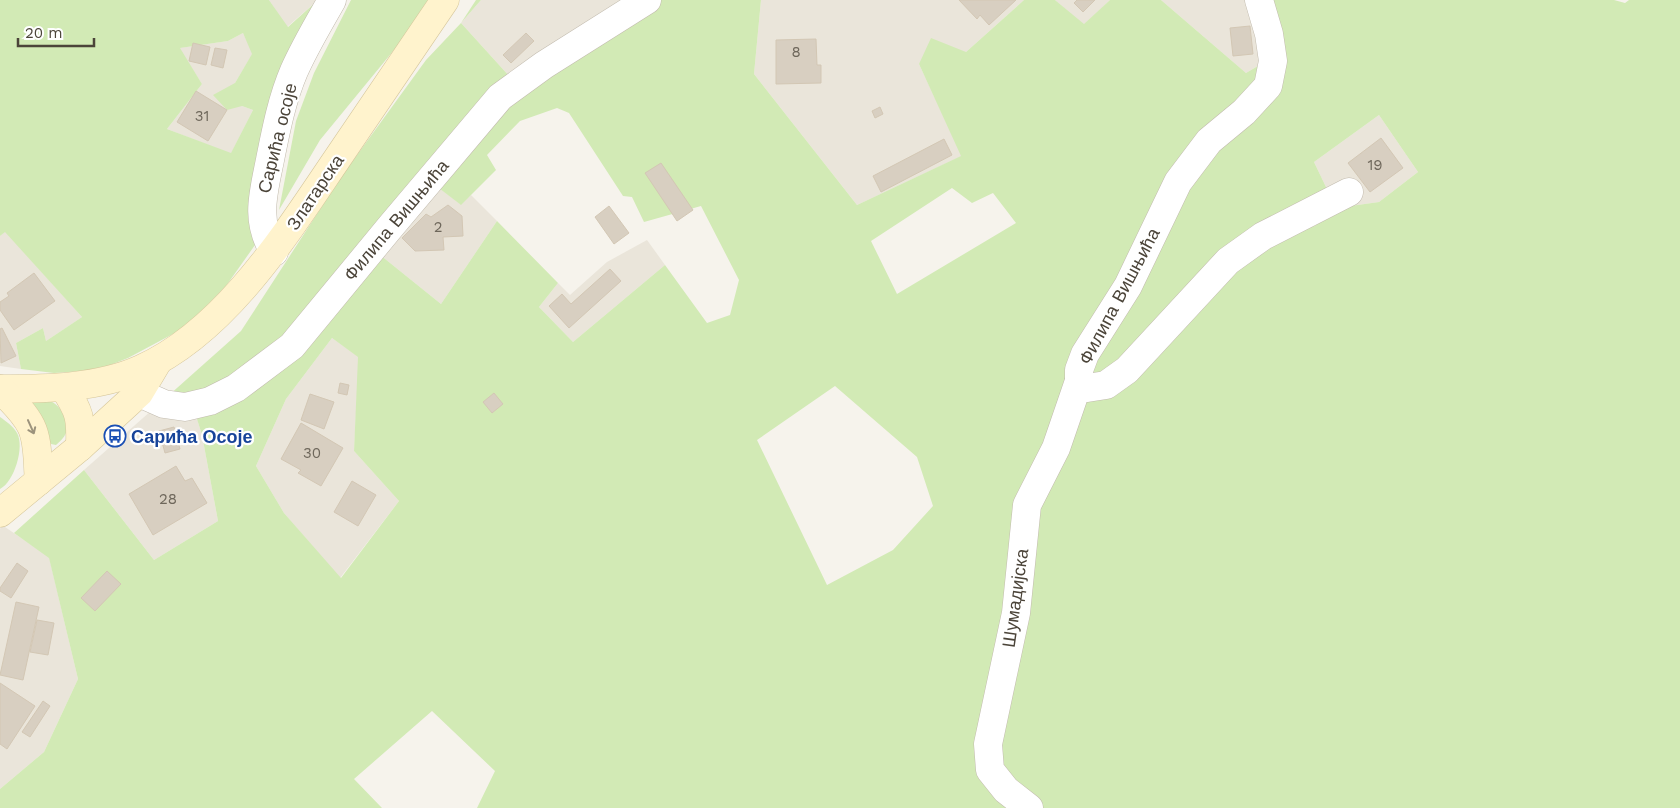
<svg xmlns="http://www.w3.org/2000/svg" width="1680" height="808" font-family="'Work Sans',sans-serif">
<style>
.residential{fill:#eae5da}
.green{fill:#d2eab5;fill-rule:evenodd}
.building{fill:#d8cfc1;stroke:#d3c7b4}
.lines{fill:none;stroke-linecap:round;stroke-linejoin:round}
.street-casing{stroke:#c2bbae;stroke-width:29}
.secondary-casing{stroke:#d6c79b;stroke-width:29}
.street{stroke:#fff;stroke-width:28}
.secondary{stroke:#fff3cd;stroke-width:28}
.oneway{stroke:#9c937c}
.labels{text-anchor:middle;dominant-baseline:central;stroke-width:4.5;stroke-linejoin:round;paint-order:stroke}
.number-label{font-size:15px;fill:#6e675b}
.street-label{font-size:18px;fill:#4b4439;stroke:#fff}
.transit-label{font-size:18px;font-weight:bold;fill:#164399;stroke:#fff;text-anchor:start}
</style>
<rect width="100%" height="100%" fill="#f6f3ec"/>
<!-- residential -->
<g class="residential">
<polygon points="269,0 318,0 287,27"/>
<polygon points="481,0 629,0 511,78 461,23"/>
<polygon points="761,0 1024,0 966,52 919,64 962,156 857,205 754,74"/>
<polygon points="1055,0 1110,0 1084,25"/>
<polygon points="1161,0 1254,0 1268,60 1246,73"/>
<polygon points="243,33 253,53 235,83 242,106 253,110 231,154 167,129 202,84 179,48 228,41"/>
<polygon points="1379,115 1418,172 1379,202 1336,208 1314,162"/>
<polygon points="422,174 460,204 471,195 497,221 441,304 364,242"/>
<polygon points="5,231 82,317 46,341 43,328 16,343 21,369 0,366 0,236"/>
<polygon points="647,240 665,265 573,342 539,307 558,283 570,295 607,262"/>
<polygon points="332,338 359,357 354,451 399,501 340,578 284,513 256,466 286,399"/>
<polygon points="168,396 191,399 202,435 218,521 154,560 84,470"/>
<polygon points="2,525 49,557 78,679 44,752 0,789 0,529"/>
</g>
<!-- green -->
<g class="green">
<path d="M0 0H269L288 27 318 0 292 79 255 245 226 286 186 327 128 358 97 370 54 373 21 369 16 343 43 328 46 341 82 317 5 232 0 236ZM243 33 252 54 235 83 213 95 227 110 242 106 253 110 231 153 167 129 202 84 180 48 228 41Z"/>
<polygon points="351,0 435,0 320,140 279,210 296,121 314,73"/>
<path d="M476 0H481L461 23 511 78 629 0H761L754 74 857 205 961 156 919 64 931 38 966 52 1024 0H1055L1084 24 1110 0H1161L1246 73 1268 60 1254 0H1614L1625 3 1629 0H1680V808H477L495 771 432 711 354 779 382 808H0V789L44 752 78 679 49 558 14 533 84 470 154 560 218 521 202 435 191 400 168 396 241 331 341 177 426 60 461 23ZM557 108 569 113 623 196 632 197 644 222 701 206 739 280 730 315 707 323 665 265 573 342 539 307 558 283 497 221 441 304 364 242 422 175 461 205 496 170 487 155 520 121ZM1379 115 1418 172 1379 202 1336 208 1314 162ZM952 188 972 203 993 193 1016 223 897 294 871 241ZM1325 212 1315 226 1247 235ZM332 338 358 357 354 451 399 501 341 578 284 513 256 466 286 399ZM835 386 917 457 933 506 893 550 827 585 757 440Z"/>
<path d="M33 400C39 401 47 400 52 402 62 407 69 422 66 433 64 438 60 441 56 445L51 444 49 441 32 403Z"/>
<path d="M0 417C7 422 13 426 17 433 25 447 14 482 0 489Z"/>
</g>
<!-- building -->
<g class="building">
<polygon points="959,0 1016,0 989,25 980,15 977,19"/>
<polygon points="1077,0 1095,0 1083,12 1074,3"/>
<polygon points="1250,26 1253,54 1233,56 1230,28"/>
<polygon points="526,33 534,41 511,63 503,55"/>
<polygon points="816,39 817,65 821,65 821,83 776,84 776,40"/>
<polygon points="193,43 210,47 206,65 189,61"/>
<polygon points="215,48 227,50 223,68 211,65"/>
<polygon points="196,91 227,110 208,141 177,122"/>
<polygon points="880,107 883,114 875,118 872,111"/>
<polygon points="1381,138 1403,168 1370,192 1348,163"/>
<polygon points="944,139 952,155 881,192 873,176"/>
<polygon points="661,163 693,210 677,221 645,173"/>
<polygon points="448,205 462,216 463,236 443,237 444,250 415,251 402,238 426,214 431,217"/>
<polygon points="609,206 629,233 614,244 595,217"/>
<polygon points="610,269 621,281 569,328 549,306 562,294 571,304"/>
<polygon points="34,273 55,301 14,330 0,310 0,302 9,296 7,293"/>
<polygon points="2,328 16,356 1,363 0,329"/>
<polygon points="340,383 349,385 347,395 338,393"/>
<polygon points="494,393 503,404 492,413 483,402"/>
<polygon points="310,394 334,402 324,429 301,420"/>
<polygon points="301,423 343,448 321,486 298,473 301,470 281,459"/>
<polygon points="174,427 180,449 165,453 159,431"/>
<polygon points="176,466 185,481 192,478 207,503 153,535 129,494"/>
<polygon points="352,481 376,495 358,526 334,512"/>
<polygon points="17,563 28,571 11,598 0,591 0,588"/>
<polygon points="107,571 121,584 95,611 81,598"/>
<polygon points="16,602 39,607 23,680 0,675"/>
<polygon points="37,620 54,623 48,655 30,652"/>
<polygon points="0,683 35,706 7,749 0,744"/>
<polygon points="43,701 50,706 30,737 22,732"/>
</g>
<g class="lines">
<!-- street casing -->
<g class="street-casing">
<g id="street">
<polyline points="1259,0 1269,34 1273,61 1268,86 1244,112 1209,141 1178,182 1128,286 1085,354 1079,370 1079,381 1087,388 1106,385 1127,370 1228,261 1263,236 1349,192"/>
<path d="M274 252C255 220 263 195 270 160 276 130 282 99 294 71 305 46 319 23 332 0"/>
<polyline points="139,393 164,404 185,407 210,401 236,388 292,346 391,226 500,97 544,65 647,0"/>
<polyline points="1029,808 1006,790 990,770 988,744 1016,613 1027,505 1056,448 1079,381"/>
</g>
</g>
<!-- secondary casing -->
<g class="secondary-casing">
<g id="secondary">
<path d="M64 388C80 412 81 418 80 447"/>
<path d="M0 389C46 389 99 388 141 369 226 331 286 234 337 159 373 106 409 53 445 0"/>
<path d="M0 389C11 400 24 412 31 426 39 442 37 463 39 481"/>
<polyline points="0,513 80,447 139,393 158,361"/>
</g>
</g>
<!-- street -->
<use href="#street" class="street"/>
<!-- secondary -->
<use href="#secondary" class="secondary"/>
</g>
<!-- one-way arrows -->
<defs><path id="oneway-shaft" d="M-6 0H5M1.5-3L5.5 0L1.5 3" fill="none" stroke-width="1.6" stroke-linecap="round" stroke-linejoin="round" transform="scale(1.25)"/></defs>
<use class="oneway" href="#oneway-shaft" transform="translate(31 427) rotate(66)"/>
<!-- icons -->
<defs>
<g id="bus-ring" transform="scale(1.125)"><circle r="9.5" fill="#fff" stroke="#1a4fb4" stroke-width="1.5"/><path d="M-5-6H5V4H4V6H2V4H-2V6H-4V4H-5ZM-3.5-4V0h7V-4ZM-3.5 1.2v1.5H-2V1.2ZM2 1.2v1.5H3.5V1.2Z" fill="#1a4fb4"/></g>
</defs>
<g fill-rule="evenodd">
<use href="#bus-ring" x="115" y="436"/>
</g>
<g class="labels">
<!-- number labels -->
<g class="number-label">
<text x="796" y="52">8</text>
<text x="202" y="116">31</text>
<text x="1375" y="165">19</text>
<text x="438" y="227">2</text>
<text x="312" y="453">30</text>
<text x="168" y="499">28</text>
</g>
<!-- street labels -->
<g class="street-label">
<text transform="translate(277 138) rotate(-76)">Сарића осоје</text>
<text transform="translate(315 192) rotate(-56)">Златарска</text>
<text transform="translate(396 220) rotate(-50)">Филипа Вишњића</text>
<text transform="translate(1119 296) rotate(-62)">Филипа Вишњића</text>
<text transform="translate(1015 598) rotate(-82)">Шумадијска</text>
</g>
<!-- transit labels -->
<g class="transit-label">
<text x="131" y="436">Сарића Осоје</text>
</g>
</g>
<!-- scale -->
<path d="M18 38v8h76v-8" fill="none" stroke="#4b4439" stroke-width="2.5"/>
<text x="25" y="38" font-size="15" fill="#4b4439" stroke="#ffffff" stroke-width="4" paint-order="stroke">20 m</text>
</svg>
